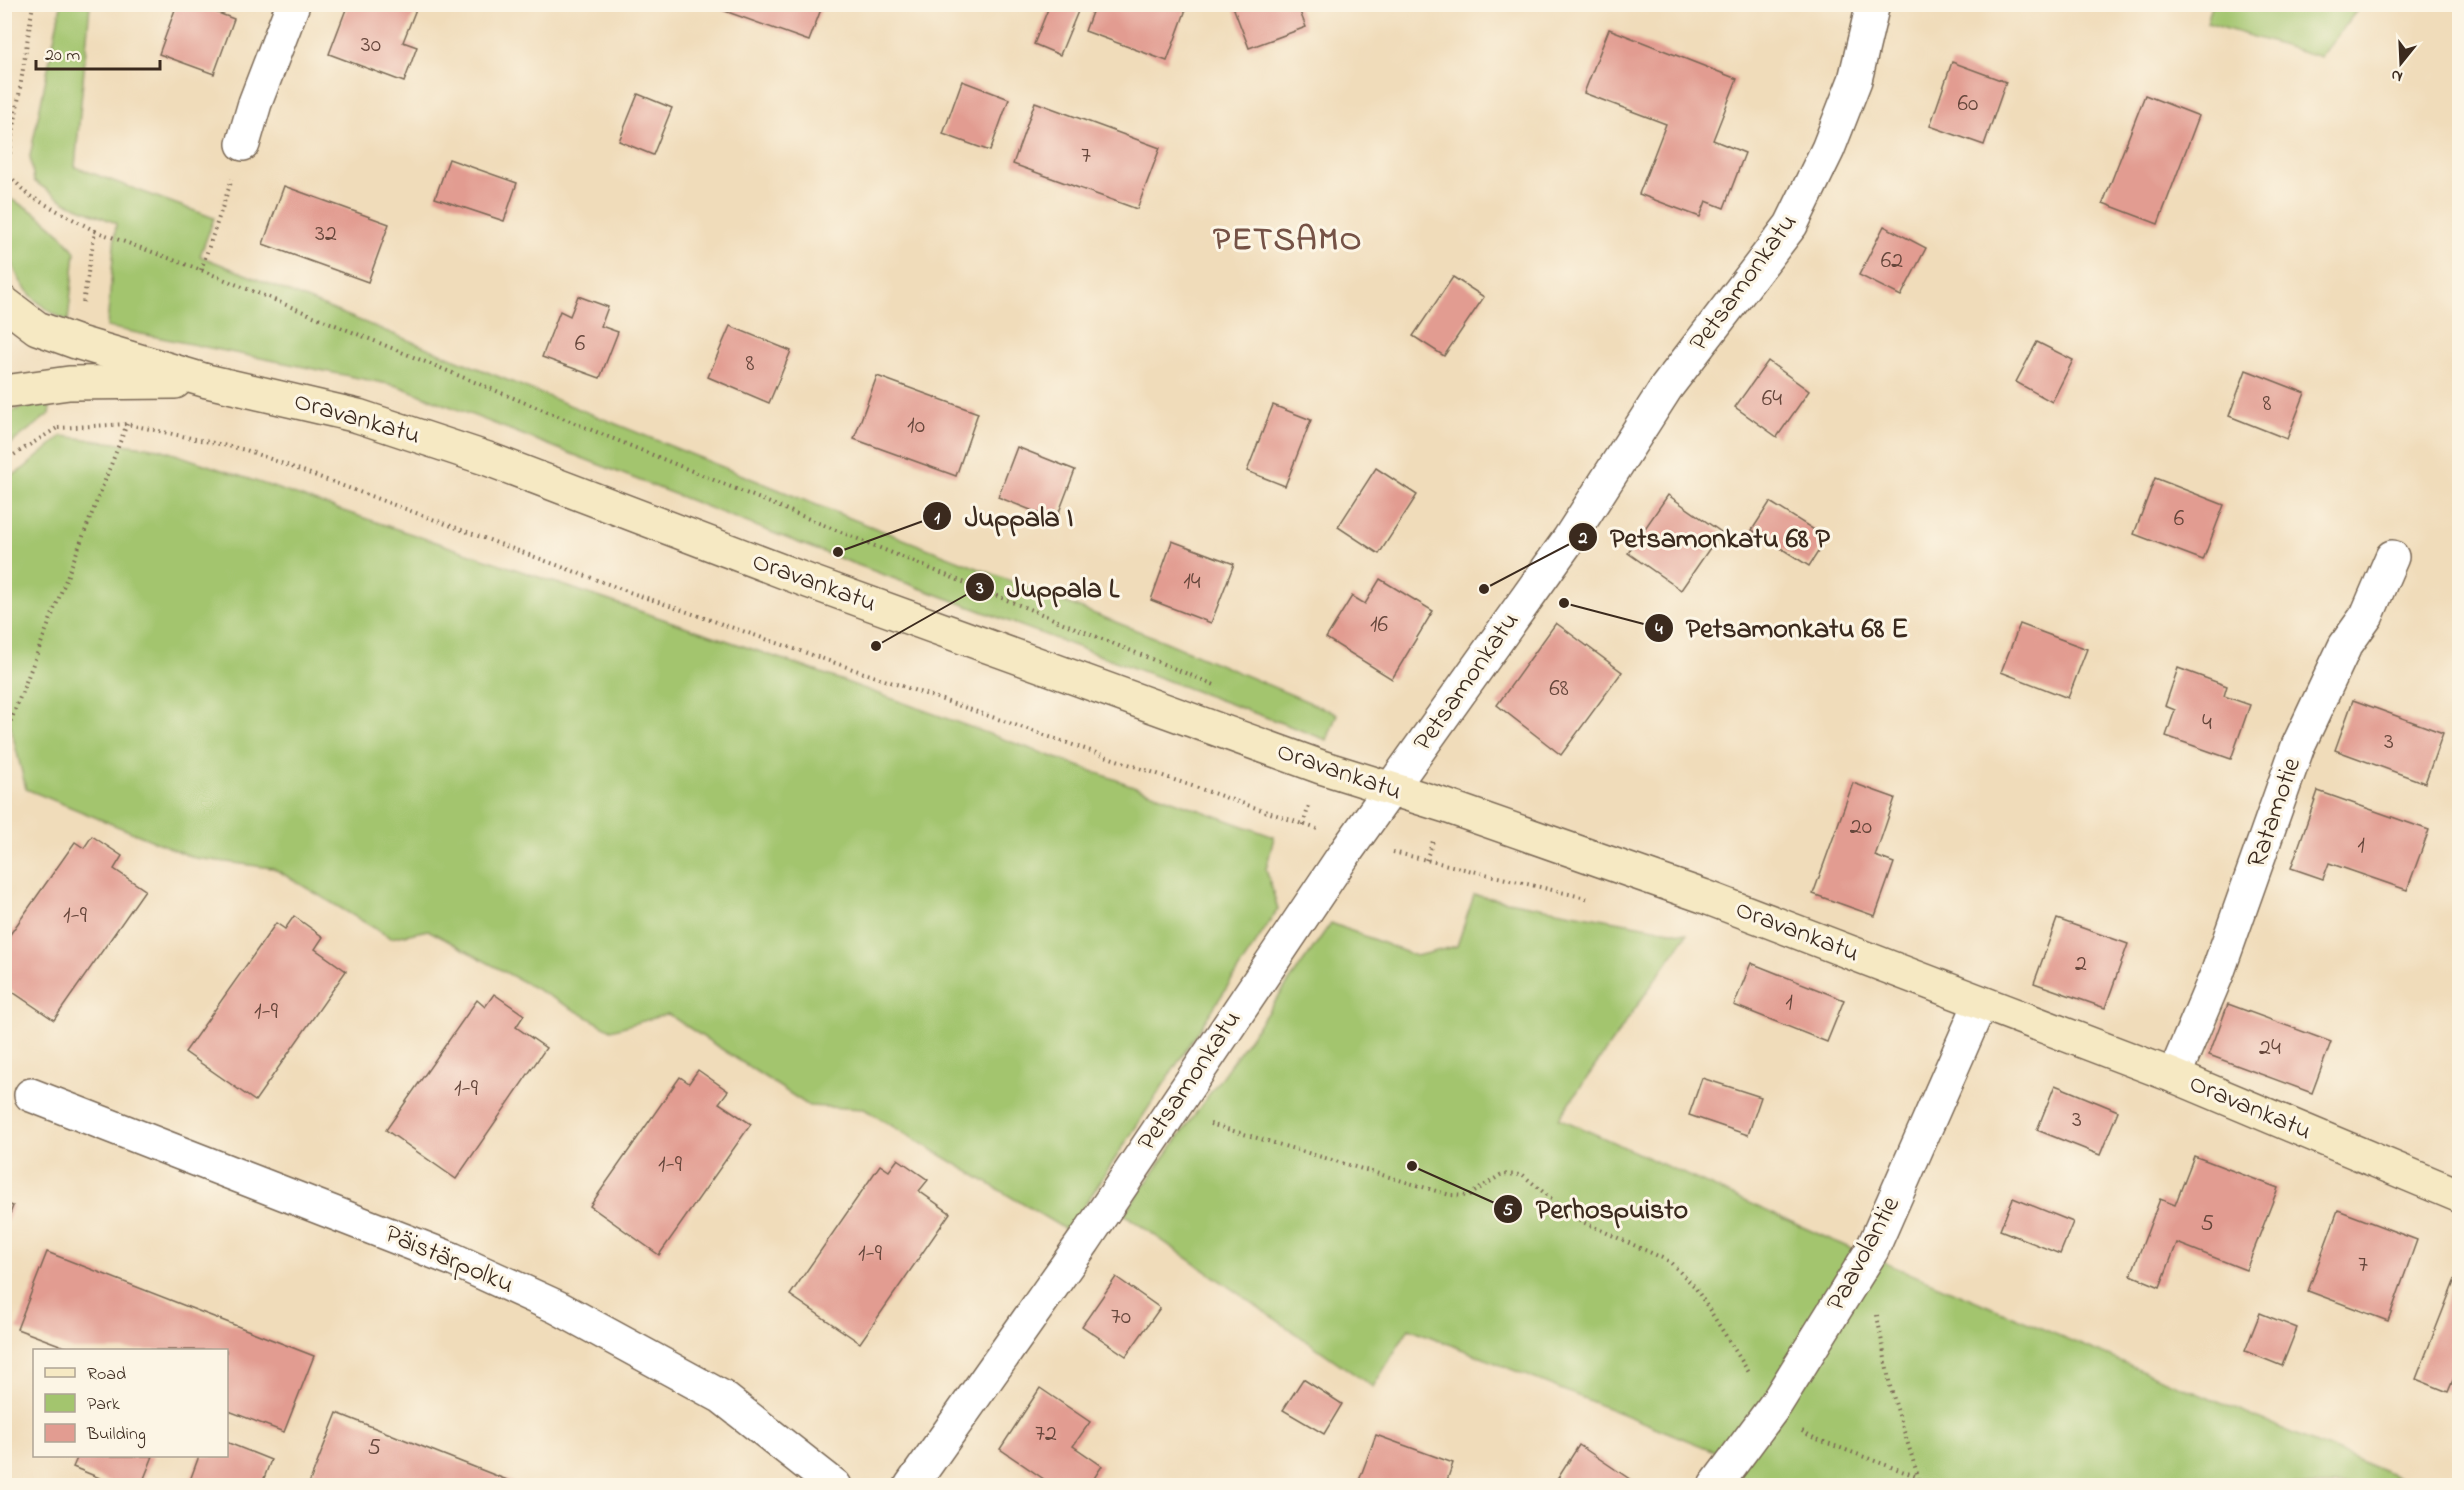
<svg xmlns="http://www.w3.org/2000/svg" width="2464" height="1490" font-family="'Indie Flower',sans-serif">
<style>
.green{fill:#a3c56e;stroke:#6f7846;stroke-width:1.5}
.building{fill:#e29c91}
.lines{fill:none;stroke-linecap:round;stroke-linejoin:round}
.street-casing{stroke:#7a6855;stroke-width:36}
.secondary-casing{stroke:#7a6855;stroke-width:36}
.path{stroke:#7a6855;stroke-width:4;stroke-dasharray:1.5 4.5;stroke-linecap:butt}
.street{stroke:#fff;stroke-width:33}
.secondary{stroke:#f6e9c3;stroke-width:33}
.labels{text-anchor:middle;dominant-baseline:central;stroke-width:6;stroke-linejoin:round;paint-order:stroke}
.number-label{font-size:24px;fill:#65463b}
.street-label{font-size:27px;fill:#3b2a1e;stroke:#fcf5e5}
.district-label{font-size:33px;font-weight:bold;letter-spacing:1.5px;fill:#755246;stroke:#fcf5e5}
.leader{fill:none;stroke:#3b2a1e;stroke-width:2}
.callout-dot{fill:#3b2a1e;stroke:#fcf5e5;stroke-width:2}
.mark-label{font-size:18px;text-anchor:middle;font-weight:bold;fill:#fff}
.callout-label{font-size:28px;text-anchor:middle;font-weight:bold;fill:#3b2a1e;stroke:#fcf5e5;stroke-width:6;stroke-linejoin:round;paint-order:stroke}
</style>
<rect width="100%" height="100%" fill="#fcf5e5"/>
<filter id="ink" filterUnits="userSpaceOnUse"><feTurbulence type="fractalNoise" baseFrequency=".0167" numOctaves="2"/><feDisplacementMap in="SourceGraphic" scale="12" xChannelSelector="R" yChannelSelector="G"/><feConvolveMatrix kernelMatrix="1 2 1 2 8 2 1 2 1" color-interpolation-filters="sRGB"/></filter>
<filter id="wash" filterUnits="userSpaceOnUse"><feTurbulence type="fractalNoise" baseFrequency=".008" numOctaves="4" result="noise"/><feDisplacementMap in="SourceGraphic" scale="24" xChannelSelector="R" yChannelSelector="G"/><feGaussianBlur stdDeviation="1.35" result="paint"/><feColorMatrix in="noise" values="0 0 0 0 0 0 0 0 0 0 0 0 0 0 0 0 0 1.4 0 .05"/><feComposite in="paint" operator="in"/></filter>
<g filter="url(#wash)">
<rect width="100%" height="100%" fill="#f0dcba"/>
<!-- green -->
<g class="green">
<polygon points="61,5 90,5 75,167 214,218 200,256 819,506 1164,641 1337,714 1327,740 804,545 398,386 107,327 116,223 65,202 34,181 30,156"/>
<polygon points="2212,5 2212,4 2361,5 2321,57 2207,23"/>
<path d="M4 196C34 210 56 225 75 252L68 321C11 295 5 254 4 196Z"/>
<polygon points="44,401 51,402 49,414 5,448 5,413"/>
<polygon points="62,436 160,449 799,665 1274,837 1266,869 1278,909 1068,1231 864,1109 809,1106 668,1014 611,1030 428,930 391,938 273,868 195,858 26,789 9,720 5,718 5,480 23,469"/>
<polygon points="1474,895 1687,934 1559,1118 1854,1250 2417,1485 1728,1485 1744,1463 1409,1328 1373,1387 1124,1214 1331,923 1416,956 1457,946"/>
</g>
<g id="blocks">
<!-- building -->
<g class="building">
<polygon points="177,4 194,4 234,19 214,74 159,54"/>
<polygon points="348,4 418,4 403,42 417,47 404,82 329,54"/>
<polygon points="724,4 823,4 809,41 722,10"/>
<polygon points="1050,4 1081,4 1060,55 1034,44"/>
<polygon points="1095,4 1188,4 1167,61 1085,31"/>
<polygon points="1232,4 1297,4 1306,27 1249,48"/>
<polygon points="1609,29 1737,79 1713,140 1745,153 1724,208 1706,201 1700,217 1639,194 1666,124 1584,93"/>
<polygon points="1952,62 2006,82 1984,145 1930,126"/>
<polygon points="962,81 1009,99 990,151 943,134"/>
<polygon points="638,94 672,108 653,155 619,141"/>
<polygon points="2145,95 2199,116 2158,224 2103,203"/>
<polygon points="1035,102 1160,148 1137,209 1013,164"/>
<polygon points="449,159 517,183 504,221 435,198"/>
<polygon points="284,186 389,224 368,282 263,244"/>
<polygon points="1884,226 1926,248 1901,296 1859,275"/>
<polygon points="1453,277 1484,297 1444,356 1413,336"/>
<polygon points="578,296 608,307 601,326 618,332 600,378 542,357 560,311 570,316"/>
<polygon points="730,326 791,351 769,403 708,377"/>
<polygon points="2037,342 2073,360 2052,402 2016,382"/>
<polygon points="1768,361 1809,391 1777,437 1735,407"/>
<polygon points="2246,370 2305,393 2287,439 2229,416"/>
<polygon points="877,376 978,413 956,476 854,439"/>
<polygon points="1273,405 1311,420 1285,486 1247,471"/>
<polygon points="1017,447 1075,470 1056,520 998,497"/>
<polygon points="1376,468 1417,495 1379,554 1338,527"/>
<polygon points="2155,478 2224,505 2203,560 2134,534"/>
<polygon points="1668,495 1721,532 1681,590 1628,553"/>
<polygon points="1770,502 1827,538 1809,566 1752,530"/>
<polygon points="1172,541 1234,564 1211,623 1151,600"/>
<polygon points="1380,579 1433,611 1392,679 1326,638 1352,596 1365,604"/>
<polygon points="1556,623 1622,672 1561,755 1497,705"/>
<polygon points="2020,624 2087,649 2068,698 2001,672"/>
<polygon points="2178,668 2227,686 2224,696 2250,705 2231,759 2166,736 2175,710 2165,706"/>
<polygon points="2353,700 2443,733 2425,783 2335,750"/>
<polygon points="1853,783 1895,798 1875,856 1894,863 1875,916 1813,894"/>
<polygon points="2318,791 2429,830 2407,890 2329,863 2323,879 2291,868"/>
<polygon points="92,836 122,856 114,869 145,890 54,1020 4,986 4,943 75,842 84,848"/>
<polygon points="294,916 323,937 315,949 346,971 255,1101 185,1052 276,923 285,929"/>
<polygon points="2057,919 2128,944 2105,1008 2034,983"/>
<polygon points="1751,963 1844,1000 1827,1042 1734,1005"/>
<polygon points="494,994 524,1015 516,1027 546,1048 456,1179 386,1130 477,1000 485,1007"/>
<polygon points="2228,1004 2331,1042 2312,1093 2209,1055"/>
<polygon points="698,1070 728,1091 719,1103 751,1124 659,1255 590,1206 680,1077 689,1083"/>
<polygon points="1702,1078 1761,1097 1748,1135 1689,1115"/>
<polygon points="2055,1085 2118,1111 2100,1155 2037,1130"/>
<polygon points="2194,1156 2278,1188 2246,1270 2177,1243 2160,1287 2131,1275 2160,1199 2175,1205"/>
<polygon points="898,1159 928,1180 919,1191 950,1213 860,1343 790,1295 880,1165 889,1171"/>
<polygon points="2013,1198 2073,1222 2060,1254 2000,1230"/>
<polygon points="4,1203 13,1206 5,1227 4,1227"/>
<polygon points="2338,1210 2417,1240 2388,1321 2308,1291"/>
<polygon points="47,1252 314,1356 284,1432 226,1410 226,1350 73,1350 17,1329"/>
<polygon points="2459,1269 2460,1363 2448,1392 2416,1379"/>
<polygon points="1116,1277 1160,1308 1126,1356 1082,1326"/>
<polygon points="2260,1313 2297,1328 2282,1366 2245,1351"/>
<polygon points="1303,1379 1342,1404 1324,1434 1283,1410"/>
<polygon points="1040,1388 1090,1422 1073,1446 1102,1466 1089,1486 1054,1486 1000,1449"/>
<polygon points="337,1413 520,1485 520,1486 352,1486 345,1483 344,1486 308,1486"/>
<polygon points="1376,1435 1453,1463 1445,1486 1357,1486"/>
<polygon points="226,1442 271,1460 261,1486 196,1486 189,1483 199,1456 226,1456"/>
<polygon points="1579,1445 1640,1486 1553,1486"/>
<polygon points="78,1456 153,1456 141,1486 119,1486 73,1467"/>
</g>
</g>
</g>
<g filter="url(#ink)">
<use href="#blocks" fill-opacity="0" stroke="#7a6855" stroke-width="1.5"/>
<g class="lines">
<!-- street casing -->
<g class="street-casing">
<g id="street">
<polyline points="243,144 255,103 293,4"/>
<polyline points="2174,1076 2217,974 2298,746 2345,646 2367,615 2392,557"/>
<polyline points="31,1095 452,1259 557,1307 722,1397 835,1486"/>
<polyline points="911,1486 1084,1241 1343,856 1569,539 1666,388 1791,225 1828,149 1855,80 1873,4"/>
<polyline points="1715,1486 1776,1404 1872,1250 1980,1004"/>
</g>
</g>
<!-- secondary casing -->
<g class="secondary-casing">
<g id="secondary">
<polyline points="4,303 37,328 76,342 207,381 358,416 488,459 808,581 1321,767 1446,806 1703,896 2174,1076 2460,1196"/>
<polyline points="4,392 69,383 175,382"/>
</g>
</g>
<!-- path -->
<g class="path">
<polyline points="33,4 7,173 28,195 95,231 83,303"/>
<polyline points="95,231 201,270 1217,686"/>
<polyline points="201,270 232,179"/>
<polyline points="58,428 127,424 246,450 635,594 1317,829"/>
<polyline points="4,461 57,428"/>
<polyline points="4,738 127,424"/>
<polyline points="1303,825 1310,802"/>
<polyline points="1393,852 1590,899"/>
<polyline points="1426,860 1433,841"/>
<polyline points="1210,1124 1450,1195 1468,1196 1502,1174 1523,1175 1574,1218 1669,1261 1695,1287 1750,1374"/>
<polyline points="1877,1315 1890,1386 1921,1486"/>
<polyline points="1802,1431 1814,1438 1918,1477"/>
</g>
<!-- street -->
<use href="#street" class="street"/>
<!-- secondary -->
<use href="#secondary" class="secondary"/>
</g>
</g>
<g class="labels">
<!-- number labels -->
<g class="number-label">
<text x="371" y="45">30</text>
<text x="1968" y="104">60</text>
<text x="1086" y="156">7</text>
<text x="326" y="234">32</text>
<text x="1892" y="261">62</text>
<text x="580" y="344">6</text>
<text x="750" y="364">8</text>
<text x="1772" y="399">64</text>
<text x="2267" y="404">8</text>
<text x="916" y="426">10</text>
<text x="2179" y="519">6</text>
<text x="1192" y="582">14</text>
<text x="1379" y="625">16</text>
<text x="1559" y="689">68</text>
<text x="2207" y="723">4</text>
<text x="2389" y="742">3</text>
<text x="1861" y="827">20</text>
<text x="2361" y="846">1</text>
<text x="75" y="916">1-9</text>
<text x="2081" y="964">2</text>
<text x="1789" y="1003">1</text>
<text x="266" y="1012">1-9</text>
<text x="2270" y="1048">24</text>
<text x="466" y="1089">1-9</text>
<text x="2077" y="1120">3</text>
<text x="670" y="1165">1-9</text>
<text x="2207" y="1224">5</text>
<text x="870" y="1254">1-9</text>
<text x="2363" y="1265">7</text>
<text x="1121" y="1317">70</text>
<text x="1046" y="1434">72</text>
<text x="374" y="1448">5</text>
</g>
<!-- street labels -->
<g class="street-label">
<text transform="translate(1744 283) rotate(-54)">Petsamonkatu</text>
<text transform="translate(357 419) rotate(16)">Oravankatu</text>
<text transform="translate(814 583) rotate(20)">Oravankatu</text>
<text transform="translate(1467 682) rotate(-55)">Petsamonkatu</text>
<text transform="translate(1339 772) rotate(19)">Oravankatu</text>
<text transform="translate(2275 813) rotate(-71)">Ratamotie</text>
<text transform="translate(1797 932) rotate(21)">Oravankatu</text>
<text transform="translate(1190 1081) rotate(-56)">Petsamonkatu</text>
<text transform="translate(2250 1108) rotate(23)">Oravankatu</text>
<text transform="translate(1864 1254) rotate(-62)">Paavolantie</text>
<text transform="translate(449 1260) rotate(23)">Päistärpolku</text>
</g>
<!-- district labels -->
<g class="district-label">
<text x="1288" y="241">PETSAMO</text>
</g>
</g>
<!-- callouts -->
<path class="leader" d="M838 552L937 516M1484 589L1583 537M876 646L980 587M1564 603L1659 628M1412 1166L1508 1209"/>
<g class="callout-dot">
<circle cx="838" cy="552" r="6"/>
<circle cx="1484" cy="589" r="6"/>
<circle cx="876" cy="646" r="6"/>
<circle cx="1564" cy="603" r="6"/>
<circle cx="1412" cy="1166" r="6"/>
<circle cx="937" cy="516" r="15"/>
<circle cx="1583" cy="537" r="15"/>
<circle cx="980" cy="587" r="15"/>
<circle cx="1659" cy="628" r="15"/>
<circle cx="1508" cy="1209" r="15"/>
</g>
<g class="mark-label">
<text x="937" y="523">1</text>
<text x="1583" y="543">2</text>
<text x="980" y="593">3</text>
<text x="1659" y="634">4</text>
<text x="1508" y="1215">5</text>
</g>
<g class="callout-label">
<text x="1019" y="526">Juppala I</text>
<text x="1720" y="547">Petsamonkatu 68 P</text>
<text x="1063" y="597">Juppala L</text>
<text x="1797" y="637">Petsamonkatu 68 E</text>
<text x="1612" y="1218">Perhospuisto</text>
</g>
<!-- margin -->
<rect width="2464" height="1490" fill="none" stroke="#fcf5e5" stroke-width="24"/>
<!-- legend -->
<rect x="33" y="1349" width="195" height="108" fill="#fcf5e5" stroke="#afa495" stroke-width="1.5"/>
<rect x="45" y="1368" width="30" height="9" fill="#f6e9c3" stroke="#afa495" stroke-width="1.5"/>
<text x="87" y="1379" font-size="18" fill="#3b2a1e">Road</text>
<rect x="45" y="1394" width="30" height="18" fill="#a3c56e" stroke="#afa495" stroke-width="1.5"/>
<text x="87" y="1409" font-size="18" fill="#3b2a1e">Park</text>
<rect x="45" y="1424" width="30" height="18" fill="#e29c91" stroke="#afa495" stroke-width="1.5"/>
<text x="87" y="1439" font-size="18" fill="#3b2a1e">Building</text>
<!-- north arrow -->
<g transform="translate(2401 63) rotate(198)" stroke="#fcf5e5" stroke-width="4.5" paint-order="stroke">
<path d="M0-4.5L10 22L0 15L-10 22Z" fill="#3b2a1e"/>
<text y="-9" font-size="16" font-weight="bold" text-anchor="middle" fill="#3b2a1e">N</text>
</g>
<!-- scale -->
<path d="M36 60v9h124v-9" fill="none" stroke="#3b2a1e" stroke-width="3"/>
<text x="45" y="60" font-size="18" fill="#3b2a1e" stroke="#fcf5e5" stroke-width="4.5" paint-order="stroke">20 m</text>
</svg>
